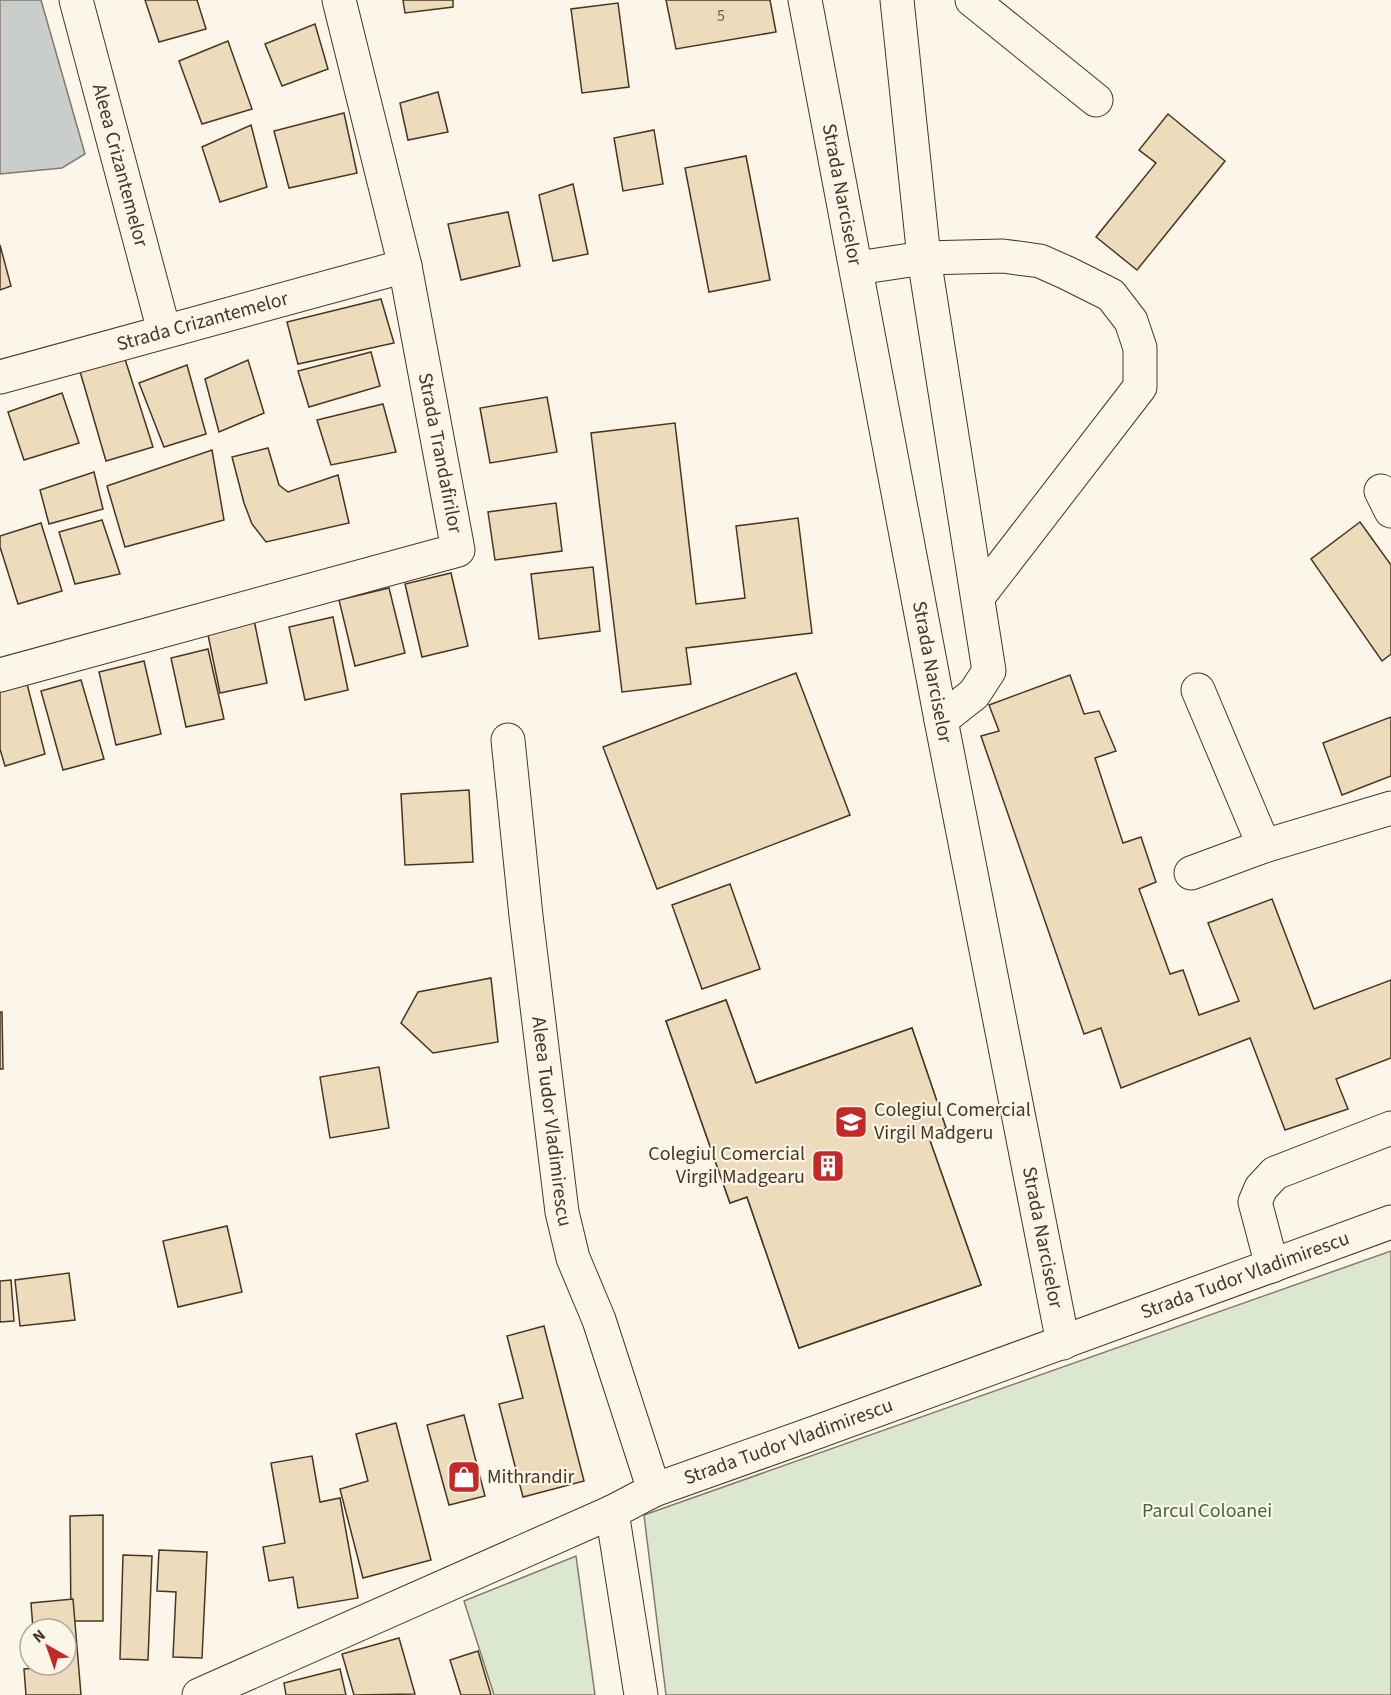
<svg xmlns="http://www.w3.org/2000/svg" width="1391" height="1695" font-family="'Source Sans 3',sans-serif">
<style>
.green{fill:#dce7d0;stroke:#887966;stroke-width:1.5}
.water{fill:#c9cecd;stroke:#887966;stroke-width:1.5}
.building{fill:#ecdcbc;stroke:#4a3520;stroke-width:1.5;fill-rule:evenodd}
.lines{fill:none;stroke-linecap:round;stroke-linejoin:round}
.minor-casing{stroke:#4a3520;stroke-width:35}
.major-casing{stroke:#4a3520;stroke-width:35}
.minor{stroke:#fbf6e9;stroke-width:33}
.major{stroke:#fbf6e9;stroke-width:33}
.labels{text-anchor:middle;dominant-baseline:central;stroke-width:4.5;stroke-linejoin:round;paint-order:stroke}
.number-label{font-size:16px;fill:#725f47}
.street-label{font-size:20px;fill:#4a3520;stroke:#fbf6e9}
.poi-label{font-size:20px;fill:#4a3520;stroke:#fbf6e9;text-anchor:start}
.park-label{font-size:20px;fill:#436837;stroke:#fbf6e9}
</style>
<rect width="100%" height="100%" fill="#fbf6e9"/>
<!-- green -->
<g class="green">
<polygon points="1391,1251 1391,1695 666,1695 644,1515"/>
<polygon points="576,1556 595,1695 494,1695 464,1601"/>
</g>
<!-- water -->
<polygon class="water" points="0,0 41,0 85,154 62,168 0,174"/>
<!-- building -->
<g class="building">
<polygon points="145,0 197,0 206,29 159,42"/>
<polygon points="403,0 453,0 453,7 405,13"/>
<polygon points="666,0 770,0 776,32 676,49"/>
<polygon points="618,3 629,87 582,93 571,9"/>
<polygon points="315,24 328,69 282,86 265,44"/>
<polygon points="228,41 252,109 202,124 179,61"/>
<polygon points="438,92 448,132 408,140 400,103"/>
<polygon points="344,113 357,173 289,188 274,131"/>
<polygon points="1168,114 1225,161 1137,270 1096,237 1156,163 1139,150"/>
<polygon points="251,125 267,187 220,202 202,147"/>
<polygon points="654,130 663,184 623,191 614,138"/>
<polygon points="746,156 770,280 709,292 685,168"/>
<polygon points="573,184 588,254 553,261 539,195"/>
<polygon points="508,212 520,266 461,280 448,224"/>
<polygon points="0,245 11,286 0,290"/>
<polygon points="381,299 394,343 298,364 287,322"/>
<polygon points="371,352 380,386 309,407 298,371"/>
<polygon points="124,356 153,447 106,461 79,368"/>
<polygon points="248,360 264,413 219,432 205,379"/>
<polygon points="187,365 206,434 164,447 139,383"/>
<polygon points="62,393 79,443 24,460 8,412"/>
<polygon points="547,397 557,452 490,463 480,408"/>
<polygon points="383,404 396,452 331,465 317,420"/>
<polygon points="675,423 696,604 745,598 736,526 798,518 812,633 686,648 691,684 622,692 591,433"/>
<polygon points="268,448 279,485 288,492 338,475 349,523 266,542 252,524 244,503 232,457"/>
<polygon points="212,450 224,520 125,547 107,486"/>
<polygon points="94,472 103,509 49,524 40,490"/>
<polygon points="556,503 562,551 495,560 488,512"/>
<polygon points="102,520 120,574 75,584 59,532"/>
<polygon points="1360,522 1391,565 1391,654 1382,661 1311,559"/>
<polygon points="41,523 62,591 18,604 0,547 0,536"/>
<polygon points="593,567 600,631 539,639 531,574"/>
<polygon points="451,573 468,646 422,657 405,584"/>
<polygon points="389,588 405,653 355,666 339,600"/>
<polygon points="333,617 348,690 305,700 289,627"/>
<polygon points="254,620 267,683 220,693 207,630"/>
<polygon points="208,649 224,719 186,727 171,658"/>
<polygon points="144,661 161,734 116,745 99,672"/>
<polygon points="796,673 850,815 657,889 603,747"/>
<polygon points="1070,675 1084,714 1099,711 1116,751 1095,758 1123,843 1141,837 1156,882 1139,889 1170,974 1183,970 1199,1015 1239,1001 1208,923 1272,899 1314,1009 1391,980 1391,1058 1336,1079 1348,1109 1285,1130 1250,1038 1121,1088 1101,1028 1084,1034 981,736 999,731 989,705"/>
<polygon points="26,680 45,754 5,766 0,749 0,687"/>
<polygon points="81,680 104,759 63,770 41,691"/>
<polygon points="1391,717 1391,776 1342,795 1323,743"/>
<polygon points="469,790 473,862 405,865 401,794"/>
<polygon points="730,884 760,969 702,989 672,905"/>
<polygon points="491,978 498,1042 433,1053 401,1023 418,992"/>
<path d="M726 1000 756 1083 912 1028 946 1128 928 1135 981 1285 799 1348 747 1197 730 1203 666 1021ZM878 1115 889 1145 882 1147 918 1245 891 1255 879 1221 817 1243 794 1181 784 1185 771 1151 793 1143 804 1175 870 1151 860 1121Z"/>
<polygon points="726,1000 756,1083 912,1028 946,1128 928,1135 981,1285 799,1348 747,1197 730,1203 666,1021"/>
<polygon points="0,1012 2,1012 3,1069 0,1069"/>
<polygon points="379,1067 389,1128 330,1138 320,1077"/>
<polygon points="227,1226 242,1292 178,1307 163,1241"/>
<polygon points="69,1273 75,1320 20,1326 15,1280"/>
<polygon points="11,1280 14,1321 0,1322 0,1281"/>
<polygon points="544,1326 584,1481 523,1497 499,1404 523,1398 507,1336"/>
<polygon points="464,1415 485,1496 449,1505 427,1425"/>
<polygon points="396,1423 431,1560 363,1578 340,1489 368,1481 356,1434"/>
<polygon points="312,1456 320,1502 340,1498 358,1598 298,1608 293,1577 269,1581 263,1547 285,1543 271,1463"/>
<polygon points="103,1515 103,1621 71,1621 70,1516"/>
<polygon points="159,1550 207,1552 202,1658 173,1657 176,1592 157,1591"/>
<polygon points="123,1555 152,1556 148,1660 120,1659"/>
<polygon points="73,1599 81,1695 26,1695 24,1669 37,1668 36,1665 66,1665 66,1629 33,1629 31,1603"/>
<polygon points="399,1638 415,1694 354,1695 342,1654"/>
<polygon points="478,1651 491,1695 461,1695 450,1660"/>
<polygon points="340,1669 346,1695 286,1695 284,1683"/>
</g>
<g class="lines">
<!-- minor casing -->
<g class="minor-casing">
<g id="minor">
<path id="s1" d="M76 0 164 331"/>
<polyline points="897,0 924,258 989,671 974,694 941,720"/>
<polyline points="972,0 1096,100"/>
<polyline points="857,268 924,258 1003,256 1040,261 1067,273 1111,295 1131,321 1140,348 1140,387 978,597"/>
<path id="s2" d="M0 377 405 266"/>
<polyline points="1381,491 1391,511"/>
<polyline points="0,675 458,550 405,266 339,0"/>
<polyline points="1198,690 1264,846"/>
<path id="s3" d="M508 740 526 916 562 1212 573 1258 599 1320 654 1490"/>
<polyline points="1191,873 1264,846 1391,808"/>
<polyline points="1272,1266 1255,1202 1261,1188 1275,1173 1391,1128"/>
<polyline points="612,1512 641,1695"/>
</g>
</g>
<!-- major casing -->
<g class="major-casing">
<g id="major">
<path id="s4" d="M805 0 941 720 1063 1343"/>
<path id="s5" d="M199 1695 612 1512 654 1490 817 1432 1391 1222"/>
</g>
</g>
<!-- minor -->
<use href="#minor" class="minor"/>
<!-- major -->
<use href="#major" class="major"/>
</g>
<!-- icons -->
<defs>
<g id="university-square" transform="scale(1.725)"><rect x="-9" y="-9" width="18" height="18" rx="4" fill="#c62828" stroke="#fbf6e9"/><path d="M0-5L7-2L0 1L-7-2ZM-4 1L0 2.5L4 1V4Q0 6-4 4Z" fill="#fff"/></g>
<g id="building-square" transform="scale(1.725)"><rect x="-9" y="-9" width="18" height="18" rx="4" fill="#c62828" stroke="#fbf6e9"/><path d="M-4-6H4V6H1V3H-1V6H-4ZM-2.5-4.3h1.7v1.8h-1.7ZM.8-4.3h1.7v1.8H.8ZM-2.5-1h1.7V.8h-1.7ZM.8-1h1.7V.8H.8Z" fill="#fff"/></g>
<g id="shop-square" transform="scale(1.725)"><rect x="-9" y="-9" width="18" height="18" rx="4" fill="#c62828" stroke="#fbf6e9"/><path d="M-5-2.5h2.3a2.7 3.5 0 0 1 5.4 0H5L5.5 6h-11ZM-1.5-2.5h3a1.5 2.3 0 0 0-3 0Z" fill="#fff"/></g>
</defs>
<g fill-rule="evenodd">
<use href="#university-square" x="851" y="1122"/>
<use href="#building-square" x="828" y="1166"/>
<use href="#shop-square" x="464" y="1477"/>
</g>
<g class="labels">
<!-- number labels -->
<g class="number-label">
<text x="721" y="16">5</text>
</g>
<!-- street labels -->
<g class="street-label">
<text stroke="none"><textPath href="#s1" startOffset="171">Aleea Crizantemelor</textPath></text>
<text stroke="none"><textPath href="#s4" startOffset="198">Strada Narciselor</textPath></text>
<text stroke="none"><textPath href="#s2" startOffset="210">Strada Crizantemelor</textPath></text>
<text transform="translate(440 453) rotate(79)">Strada Trandafirilor</text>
<text stroke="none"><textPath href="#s4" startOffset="684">Strada Narciselor</textPath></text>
<text stroke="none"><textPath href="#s3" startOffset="384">Aleea Tudor Vladimirescu</textPath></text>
<text stroke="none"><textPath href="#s4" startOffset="1260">Strada Narciselor</textPath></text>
<text stroke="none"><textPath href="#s5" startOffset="1128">Strada Tudor Vladimirescu</textPath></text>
<text stroke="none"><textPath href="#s5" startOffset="642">Strada Tudor Vladimirescu</textPath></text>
</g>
<!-- poi labels -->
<g class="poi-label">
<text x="874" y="1110">Colegiul Comercial<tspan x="874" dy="23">Virgil Madgeru</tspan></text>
<text x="805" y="1154" text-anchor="end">Colegiul Comercial<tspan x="805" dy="23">Virgil Madgearu</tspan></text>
<text x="487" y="1477">Mithrandir</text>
</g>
<!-- park labels -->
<g class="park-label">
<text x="1207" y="1511">Parcul Coloanei</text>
</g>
</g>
<!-- north arrow -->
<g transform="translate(48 1647) rotate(320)"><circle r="28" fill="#fbf6e9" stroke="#b4a999" stroke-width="1.5"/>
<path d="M0-4.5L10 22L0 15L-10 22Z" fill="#c62828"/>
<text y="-9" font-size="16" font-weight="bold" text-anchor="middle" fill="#4a3520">N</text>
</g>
</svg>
